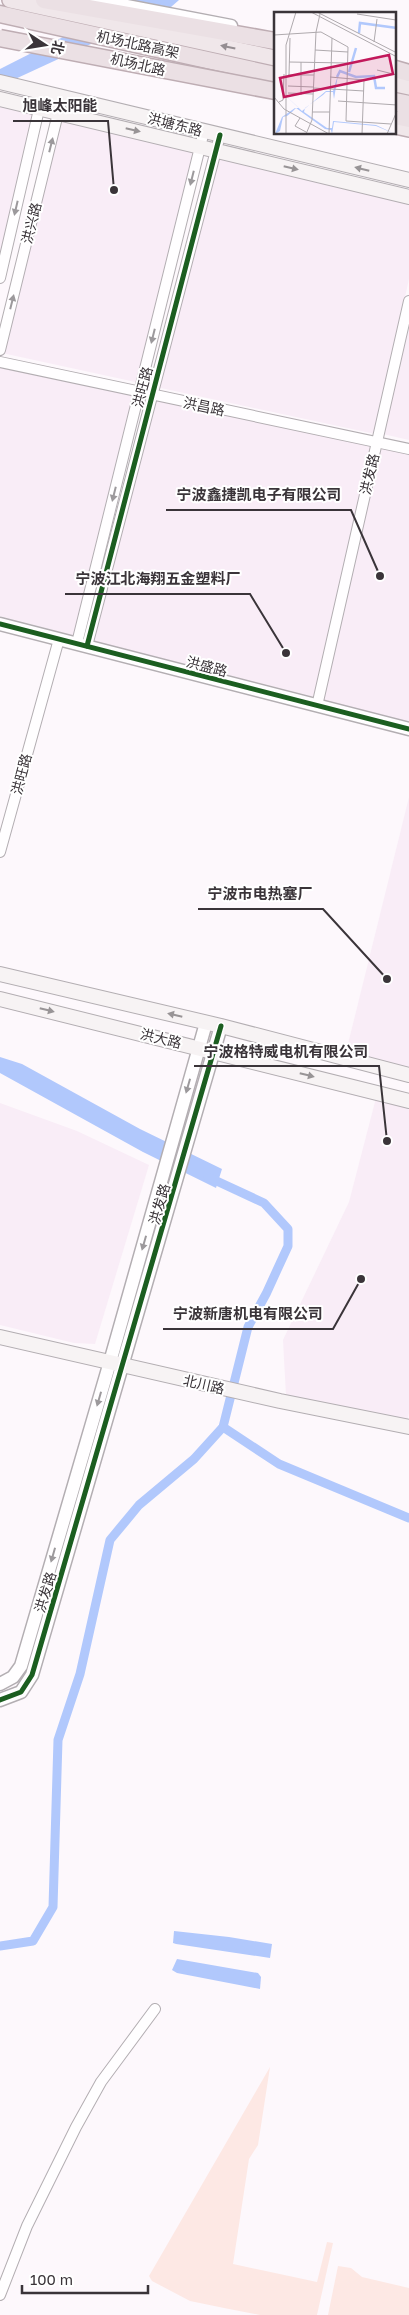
<svg xmlns="http://www.w3.org/2000/svg" width="409" height="2315" font-family="'Golos Text','Noto Sans SC',sans-serif">
<style>
.built{fill:#f9edf7}
.green{fill:#fde8e4}
.water{fill:#b1c8fc}
.lines{fill:none;stroke-linecap:round;stroke-linejoin:round}
.canal{stroke:#b1c8fc;stroke-width:9}
.minor-casing{stroke:#b3aeb2;stroke-width:12}
.tertiary-casing{stroke:#b3aeb2;stroke-width:15}
.secondary-casing{stroke:#b3aeb2;stroke-width:16}
.primary-casing{stroke:#beadb3;stroke-width:18}
.trunk-casing{stroke:#beadb3;stroke-width:19}
.minor{stroke:#fffeff;stroke-width:10}
.tertiary{stroke:#fffeff;stroke-width:12}
.secondary{stroke:#f7f3f4;stroke-width:14}
.primary{stroke:#f0e7ea;stroke-width:15}
.trunk{stroke:#ebe0e4;stroke-width:16}
.trunk-bridge-casing{stroke:#beadb3;stroke-width:19;stroke-linecap:butt}
.trunk-bridge{stroke:#ebe0e4;stroke-width:16}
.cycleway-casing{stroke:#fff;stroke-width:8}
.cycleway{stroke:#1b5e20;stroke-width:5}
.oneway{fill:#958e92}
.oneway2{fill:#989496}
.oneway3{fill:#9c999c}
.labels{text-anchor:middle;dominant-baseline:central;stroke-width:4;stroke-linejoin:round;paint-order:stroke}
.street-label{font-size:14px;fill:#3a3439;stroke:#fff}
.inset-river{fill:none;stroke:#b1c8fc;stroke-width:2.5}
.inset-road{fill:none;stroke:#afaaae;stroke-width:1}
.view{fill:#c2185b;fill-opacity:0.15;stroke:#c2185b;stroke-width:2.5}
.inset-edge{fill:none;stroke:#3a3439;stroke-width:2.5}
.leader{fill:none;stroke:#3a3439;stroke-width:2}
.callout-dot{fill:#3a3439;stroke:#fff;stroke-width:2}
.callout-label{font-size:15px;text-anchor:middle;font-weight:bold;fill:#3a3439;stroke:#fff;stroke-width:4;stroke-linejoin:round;paint-order:stroke}
</style>
<rect width="100%" height="100%" fill="#fdf8fc"/>
<!-- built -->
<g class="built">
<polygon points="0,102 36,110 0,265"/>
<polygon points="60,116 197,148 140,383 2,353"/>
<polygon points="217,152 409,200 409,279 375,434 156,387"/>
<polygon points="409,327 409,440 383,434"/>
<polygon points="0,365 136,394 76,636 0,616"/>
<polygon points="155,398 373,444 315,697 90,640"/>
<polygon points="381,446 409,452 409,723 323,700"/>
<polygon points="409,797 409,1068 346,1052"/>
<polygon points="376,1098 409,1106 409,1413 407,1422 286,1396 283,1340 349,1202"/>
<polygon points="0,1103 77,1131 149,1165 95,1344 74,1343 0,1325"/>
</g>
<!-- green -->
<g class="green">
<polygon points="270,2067 258,2145 249,2159 233,2264 317,2282 327,2242 333,2243 317,2315 260,2315 224,2308 190,2301 152,2281 149,2276"/>
<polygon points="338,2266 351,2268 362,2277 409,2288 409,2315 328,2315"/>
</g>
<!-- water -->
<g class="water">
<polygon points="136,0 179,0 171,7 0,86 0,69"/>
<polygon points="0,1057 22,1064 140,1129 222,1169 216,1188 143,1152 0,1073"/>
<polygon points="174,1931 229,1937 272,1944 270,1958 176,1944 173,1943"/>
<polygon points="177,1959 258,1973 261,1977 260,1989 177,1973 172,1970"/>
</g>
<g class="lines">
<!-- canal -->
<g class="canal">
<polyline points="223,1427 279,1464 409,1518"/>
<polyline points="0,1946 33,1941 53,1907 58,1740 80,1674 110,1540 139,1505 194,1459 223,1427 248,1327 266,1294 288,1246 288,1229 264,1203 208,1177"/>
</g>
<!-- minor casing -->
<g class="minor-casing">
<g id="minor">
<polyline points="0,278 43,92"/>
<polyline points="0,350 62,97"/>
<polyline points="0,362 409,449"/>
<polyline points="77,643 204,131"/>
<polyline points="87,646 220,135"/>
<polyline points="317,706 409,301"/>
<polyline points="0,852 59,639"/>
<polyline points="0,2295 27,2226 76,2127 101,2082 155,2009"/>
</g>
</g>
<!-- tertiary casing -->
<g class="tertiary-casing">
<g id="tertiary">
<polyline points="96,0 231,26"/>
<polyline points="0,624 409,729"/>
<polyline points="0,1684 13,1677 21,1666 110,1362 206,1023"/>
<polyline points="0,1700 21,1692 32,1675 221,1026"/>
</g>
</g>
<!-- secondary casing -->
<g class="secondary-casing">
<g id="secondary">
<polyline points="0,82 409,180"/>
<polyline points="0,99 409,197"/>
<polyline points="0,974 221,1026 409,1075"/>
<polyline points="0,999 409,1101"/>
<polyline points="0,1337 280,1401 409,1427"/>
</g>
</g>
<!-- primary casing -->
<g class="primary-casing">
<g id="primary">
<polyline points="10,0 275,58"/>
<polyline points="395,84 409,87"/>
<polyline points="395,126 409,129"/>
</g>
</g>
<!-- trunk casing -->
<g class="trunk-casing">
<g id="trunk">
<polyline points="44,0 275,41"/>
<polyline points="0,14 275,75"/>
<polyline points="395,69 409,73"/>
<polyline points="395,101 409,104"/>
<polyline points="395,116 409,119"/>
</g>
</g>
<!-- minor -->
<use href="#minor" class="minor"/>
<!-- tertiary -->
<use href="#tertiary" class="tertiary"/>
<!-- secondary -->
<use href="#secondary" class="secondary"/>
<!-- primary -->
<use href="#primary" class="primary"/>
<!-- trunk -->
<use href="#trunk" class="trunk"/>
<!-- trunk-bridge casing -->
<g class="trunk-bridge-casing">
<polyline id="trunk-bridge" points="0,38 275,91"/>
</g>
<!-- trunk-bridge -->
<use href="#trunk-bridge" class="trunk-bridge"/>
<!-- cycleway casing -->
<g class="cycleway-casing">
<g id="cycleway">
<polyline points="0,624 409,729"/>
<polyline points="87,646 220,135"/>
<polyline points="0,1700 21,1692 32,1675 221,1026"/>
</g>
</g>
<!-- cycleway -->
<use href="#cycleway" class="cycleway"/>
</g>
<!-- one-way arrows -->
<defs><path id="oneway-solid" d="M-6-.8H1V-3.2L6.5 0L1 3.2V.8H-6Z" transform="scale(1.25)"/></defs>
<use class="oneway" href="#oneway-solid" transform="translate(228 47) rotate(-168)"/>
<g class="oneway2">
<use href="#oneway-solid" transform="translate(133 130) rotate(13)"/>
<use href="#oneway-solid" transform="translate(291 168) rotate(13)"/>
<use href="#oneway-solid" transform="translate(362 169) rotate(-166)"/>
<use href="#oneway-solid" transform="translate(47 1010) rotate(14)"/>
<use href="#oneway-solid" transform="translate(175 1015) rotate(-167)"/>
<use href="#oneway-solid" transform="translate(307 1075) rotate(14)"/>
</g>
<g class="oneway3">
<use href="#oneway-solid" transform="translate(51 145) rotate(-76)"/>
<use href="#oneway-solid" transform="translate(192 178) rotate(104)"/>
<use href="#oneway-solid" transform="translate(16 208) rotate(103)"/>
<use href="#oneway-solid" transform="translate(12 302) rotate(-76)"/>
<use href="#oneway-solid" transform="translate(153 336) rotate(104)"/>
<use href="#oneway-solid" transform="translate(114 494) rotate(104)"/>
<use href="#oneway-solid" transform="translate(188 1086) rotate(106)"/>
<use href="#oneway-solid" transform="translate(144 1243) rotate(106)"/>
<use href="#oneway-solid" transform="translate(99 1399) rotate(106)"/>
<use href="#oneway-solid" transform="translate(53 1555) rotate(106)"/>
</g>
<g class="labels">
<!-- street labels -->
<g class="street-label">
<text transform="translate(138 44) rotate(12)">机场北路高架</text>
<text transform="translate(138 64) rotate(13)">机场北路</text>
<text transform="translate(175 124) rotate(14)">洪塘东路</text>
<text transform="translate(31 223) rotate(-76)">洪兴路</text>
<text transform="translate(142 387) rotate(-75)">洪旺路</text>
<text transform="translate(204 406) rotate(12)">洪昌路</text>
<text transform="translate(369 474) rotate(-77)">洪发路</text>
<text transform="translate(207 666) rotate(15)">洪盛路</text>
<text transform="translate(21 774) rotate(-75)">洪旺路</text>
<text transform="translate(161 1038) rotate(14)">洪大路</text>
<text transform="translate(159 1204) rotate(-74)">洪发路</text>
<text transform="translate(204 1384) rotate(13)">北川路</text>
<text transform="translate(45 1592) rotate(-73)">洪发路</text>
</g>
</g>
<!-- overview -->
<g transform="translate(274 12)">
<rect width="122" height="122" fill="#fdf8fc"/>
<path d="M64 63 60 87 59 80H52L49 83 31 96 30 100 53 116H58L59 109 102 113 121 122 102 114 60 110 58 122 57 118 51 117 22 96 18 100 13 104 9 105 6 119 1 122 8 105 21 96H25L0 73 28 99 52 79H59Z" fill="#b1c8fc"/>
<path class="inset-river" d="M85 21 86 11 123 16M75 60 82 36M63 65 66 59 82 65 100 64 102 76H111"/>
<path class="inset-road" d="M37 0 123 45M43 0 123 41M83 2 122 8M42 20 46 2M0 23 47 20 74 35 72 109M100 30 103 7M41 38 74 40M15 50 73 51M27 50V83M103 58 123 63M14 63H40M15 63 16 26M56 65 90 68 88 122M14 74 39 75M39 76 56 77M57 77 90 79M14 81 39 82M0 85 10 97 55 122 58 26M64 89 123 93M5 90 9 88 10 62M38 100H56M26 106 21 114 32 120M72 109 117 112M12 122V33L22 0M32 122 38 108 42 20M113 122 123 99"/>
<path class="view" d="M115 43 119 62 10 85 6 66Z"/>
<rect width="122" height="122" class="inset-edge"/>
</g>
<!-- callouts -->
<path class="leader" d="M114 190L108 121H13M380 576L351 510H166M286 653L250 594H65M387 979L323 909H198M387 1141L379 1066H194M361 1279L333 1329H163"/>
<g class="callout-dot">
<circle cx="114" cy="190" r="5"/>
<circle cx="380" cy="576" r="5"/>
<circle cx="286" cy="653" r="5"/>
<circle cx="387" cy="979" r="5"/>
<circle cx="387" cy="1141" r="5"/>
<circle cx="361" cy="1279" r="5"/>
</g>
<g class="callout-label">
<text x="60" y="111">旭峰太阳能</text>
<text x="259" y="500">宁波鑫捷凯电子有限公司</text>
<text x="158" y="584">宁波江北海翔五金塑料厂</text>
<text x="260" y="899">宁波市电热塞厂</text>
<text x="286" y="1057">宁波格特威电机有限公司</text>
<text x="248" y="1319">宁波新唐机电有限公司</text>
</g>
<!-- north arrow -->
<g transform="translate(45 45) rotate(102)" stroke="#ffffff" stroke-width="4" paint-order="stroke">
<path d="M0-4L9 19L0 12L-9 19Z" fill="#3a3439"/>
<text y="-8" font-size="14" font-weight="bold" text-anchor="middle" fill="#3a3439">北</text>
</g>
<!-- scale -->
<path d="M22 2285v8h126v-8" fill="none" stroke="#3a3439" stroke-width="2.5"/>
<text x="30" y="2285" font-size="15" fill="#3a3439" stroke="#ffffff" stroke-width="4" paint-order="stroke">100 m</text>
</svg>
